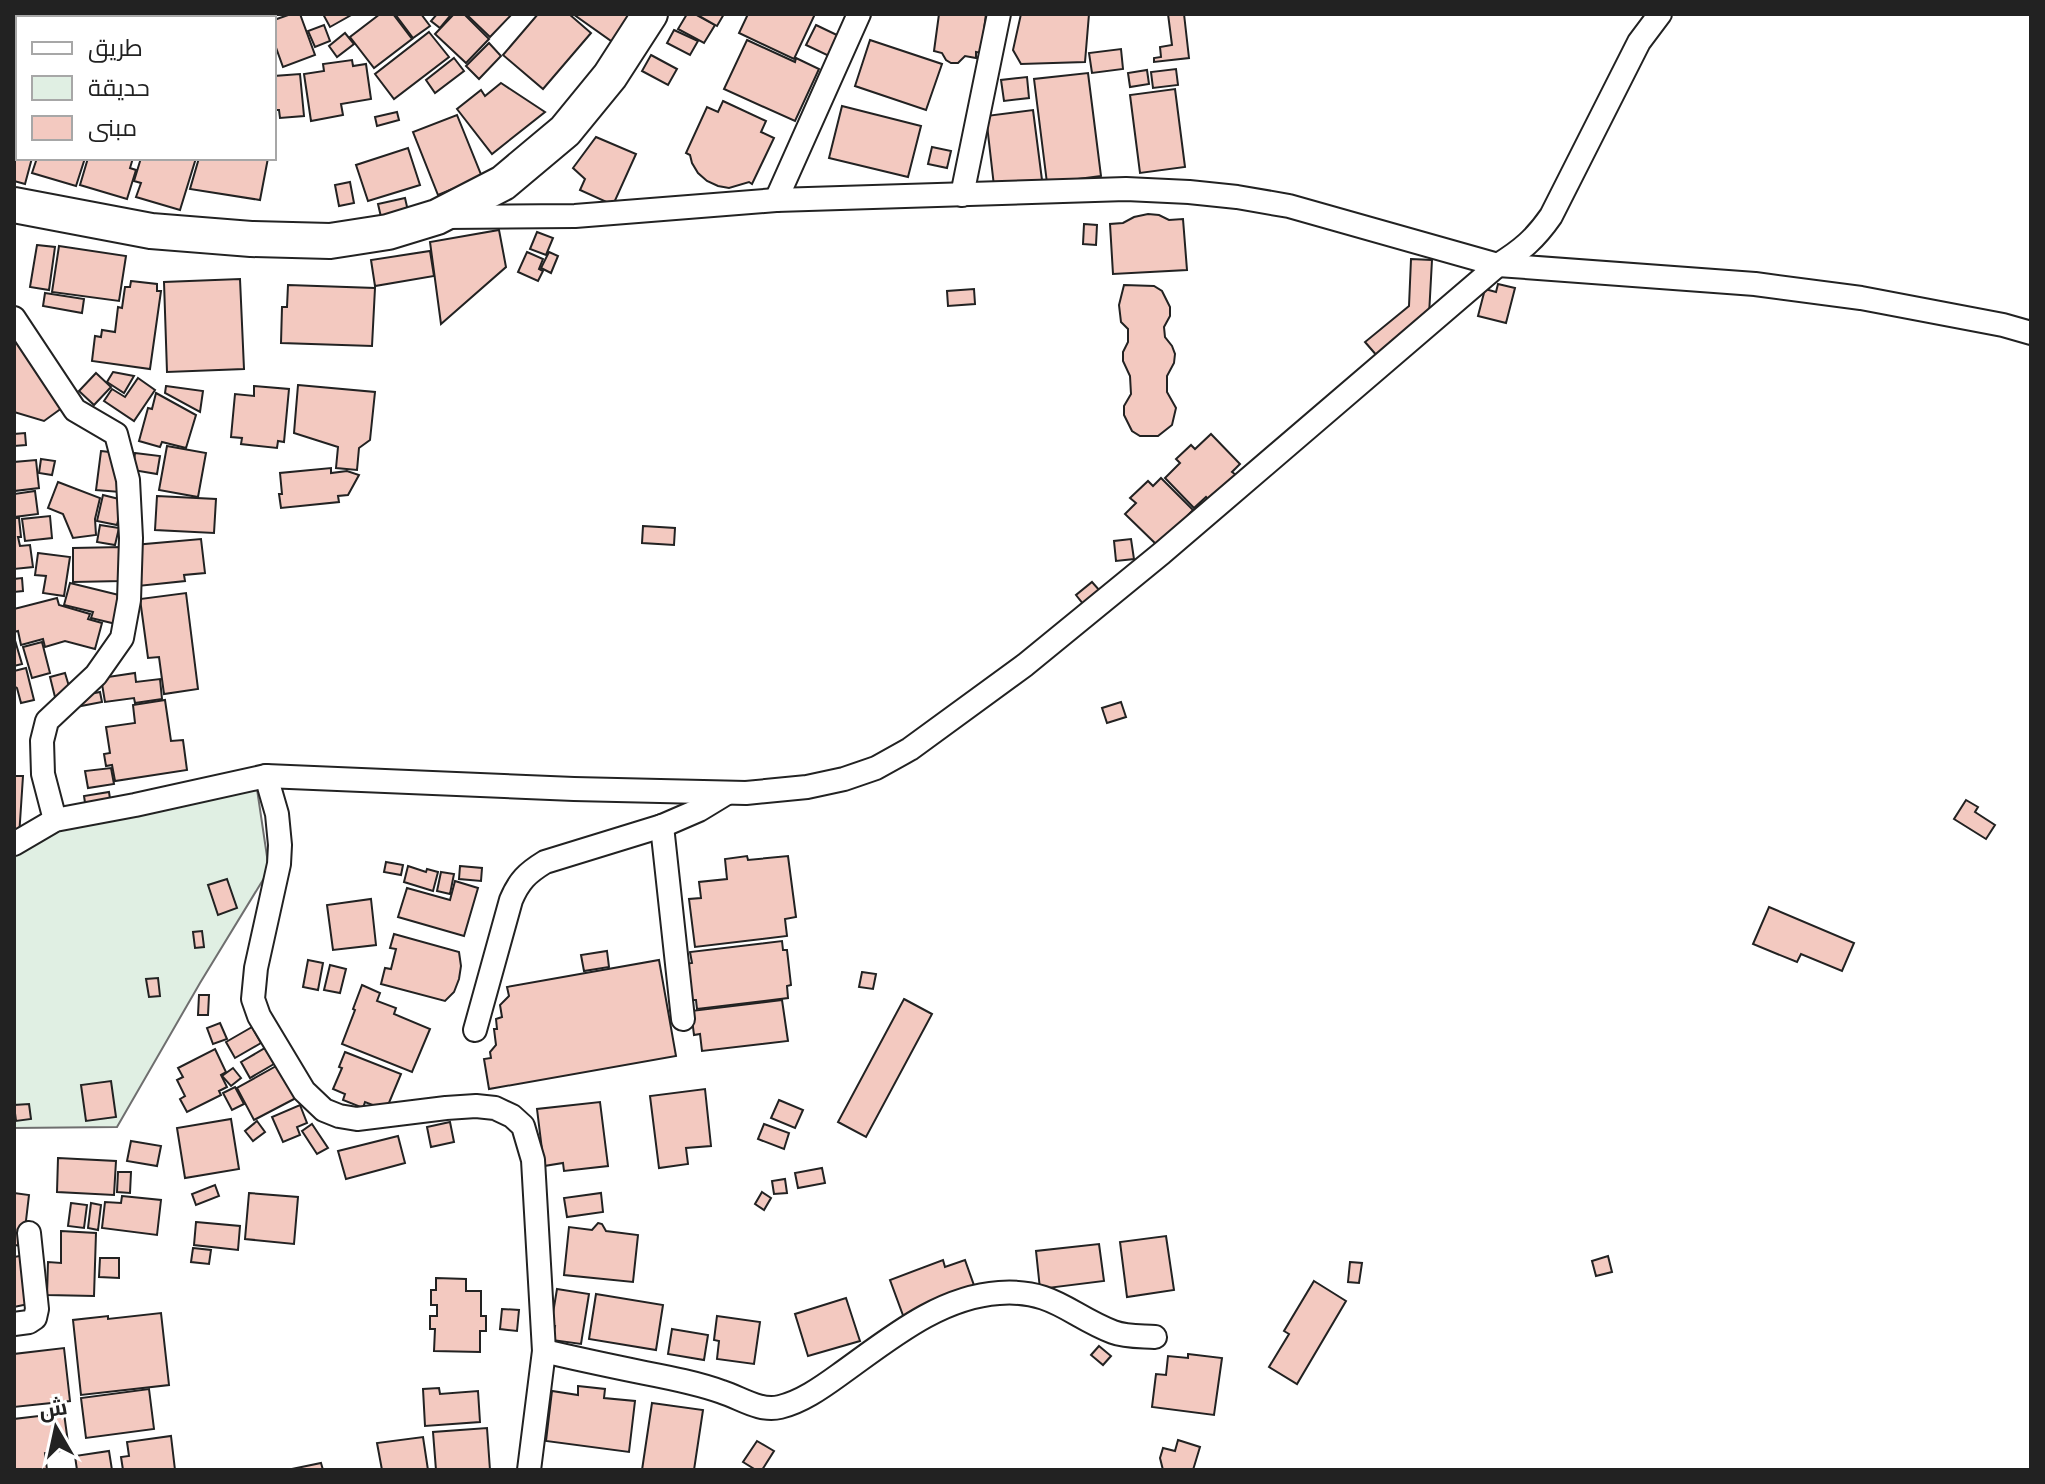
<svg xmlns="http://www.w3.org/2000/svg" width="2045" height="1484" font-family="'PT Sans Narrow',Cairo,sans-serif">
<style>
.green{fill:#e0efe3;stroke:#6f6f6f;stroke-width:2}
.building{fill:#f3c9c0;stroke:#222;stroke-width:2}
.lines{fill:none;stroke-linecap:round;stroke-linejoin:round}
.street-casing{stroke:#222;stroke-width:26}
.primary-casing{stroke:#222;stroke-width:38}
.street{stroke:#fff;stroke-width:22}
.primary{stroke:#fff;stroke-width:34}
</style>
<rect width="100%" height="100%" fill="#fff"/>
<!-- green -->
<polygon class="green" points="257,789 269,870 200,983 117,1127 14,1128 14,857 54,831"/>
<!-- building -->
<g class="building">
<polygon points="14,14 48,14 47,18 18,18 18,33 14,32"/>
<polygon points="49,14 84,14 85,18 48,18"/>
<rect x="87" y="14" width="35" height="4"/>
<polygon points="124,14 157,14 156,18 123,18"/>
<rect x="183" y="14" width="33" height="4"/>
<polygon points="223,14 235,14 262,17 262,18 222,18"/>
<polygon points="291,14 300,14 315,55 283,67 274,42 274,36 276,35 274,20"/>
<polygon points="323,14 353,14 330,27"/>
<polygon points="380,14 393,14 412,39 374,68 350,37"/>
<polygon points="395,14 421,14 430,26 413,38"/>
<polygon points="437,14 447,14 450,16 440,28 431,21"/>
<polygon points="454,14 464,14 489,39 466,63 435,34"/>
<polygon points="466,14 512,14 490,37"/>
<polygon points="538,14 569,14 591,33 543,89 503,55"/>
<polygon points="573,14 634,14 614,43"/>
<polygon points="687,14 695,14 715,25 704,43 678,29"/>
<polygon points="696,14 724,14 717,26"/>
<polygon points="748,14 815,14 794,59 739,33"/>
<polygon points="939,14 986,14 981,53 976,52 976,58 965,56 958,63 951,63 946,60 942,53 934,51"/>
<polygon points="1021,14 1089,14 1085,62 1021,64 1013,50"/>
<polygon points="1168,14 1184,14 1189,58 1154,62 1154,58 1161,57 1160,47 1172,45"/>
<polygon points="324,25 330,41 315,47 308,31"/>
<polygon points="816,25 839,36 829,56 806,45"/>
<polygon points="674,30 698,41 690,55 667,43"/>
<polygon points="429,32 449,57 394,99 375,74"/>
<polygon points="345,33 354,44 337,57 329,46"/>
<polygon points="18,38 18,75 14,73 14,52"/>
<polygon points="747,40 795,62 796,58 819,69 795,121 724,89"/>
<polygon points="870,40 942,64 926,110 855,86"/>
<polygon points="489,43 501,56 479,79 466,66"/>
<polygon points="1121,49 1123,69 1092,73 1089,53"/>
<polygon points="651,55 677,69 668,85 642,71"/>
<polygon points="454,58 464,71 435,93 426,80"/>
<polygon points="352,60 353,66 366,64 371,99 341,104 343,115 311,121 304,74 324,71 323,64"/>
<polygon points="1176,69 1178,85 1153,88 1151,72"/>
<polygon points="1147,70 1149,84 1130,87 1128,73"/>
<polygon points="1088,73 1101,176 1047,183 1034,79"/>
<polygon points="300,74 304,116 280,118 279,110 274,110 274,76"/>
<polygon points="1027,77 1029,98 1004,101 1001,80"/>
<polygon points="14,79 18,80 18,124 14,123"/>
<polygon points="501,83 545,112 492,154 457,109 481,90 485,96"/>
<polygon points="1175,89 1185,167 1140,173 1130,95"/>
<polygon points="723,101 766,121 761,132 774,138 752,184 749,182 729,188 718,186 707,181 698,173 692,163 690,155 686,153 707,107 718,112"/>
<polygon points="842,106 921,126 908,177 829,158"/>
<polygon points="1033,110 1042,180 994,186 986,116"/>
<polygon points="397,112 399,120 377,126 375,117"/>
<polygon points="457,115 482,177 438,195 413,132"/>
<polygon points="14,129 18,130 18,158 32,158 25,184 14,181"/>
<polygon points="596,137 636,154 613,205 580,190 585,179 573,168"/>
<polygon points="932,147 951,151 947,168 928,164"/>
<polygon points="408,148 420,185 368,201 356,165"/>
<polygon points="37,158 85,158 76,186 32,173"/>
<polygon points="88,158 133,158 130,168 136,170 127,199 80,185"/>
<polygon points="141,158 196,158 180,210 136,197 141,183 134,181"/>
<polygon points="199,158 268,158 260,200 190,189"/>
<polygon points="350,182 354,203 339,206 335,185"/>
<polygon points="405,198 408,211 381,217 378,204"/>
<polygon points="1148,214 1159,215 1169,220 1183,219 1187,270 1113,274 1110,224 1123,223 1134,217"/>
<polygon points="1084,224 1097,225 1096,245 1083,244"/>
<polygon points="499,230 506,267 441,324 430,242"/>
<polygon points="537,232 553,238 546,255 530,249"/>
<polygon points="37,245 55,247 49,290 30,287"/>
<polygon points="59,246 126,256 119,301 52,292"/>
<polygon points="430,251 434,276 375,286 371,260"/>
<polygon points="527,252 543,259 539,269 543,271 538,281 518,272"/>
<polygon points="549,252 558,256 551,273 541,268"/>
<polygon points="1411,259 1432,260 1429,315 1378,357 1365,342 1409,306"/>
<polygon points="240,279 244,369 167,372 164,282"/>
<polygon points="131,281 157,284 157,291 161,291 150,369 92,361 95,336 101,337 102,330 115,332 118,307 122,308 125,287 130,287"/>
<polygon points="1498,284 1515,288 1506,323 1478,316 1485,289 1496,292"/>
<polygon points="288,285 375,288 372,346 281,343 282,307 287,307"/>
<polygon points="1124,285 1154,286 1162,291 1170,307 1170,316 1164,327 1165,337 1172,346 1175,354 1174,363 1167,376 1167,392 1176,408 1172,425 1158,436 1140,436 1132,431 1124,415 1124,406 1131,394 1130,376 1123,361 1123,352 1128,342 1128,329 1121,322 1119,305"/>
<polygon points="974,289 975,304 948,306 947,291"/>
<polygon points="45,293 84,299 82,313 43,306"/>
<polygon points="14,332 66,405 44,421 14,412"/>
<polygon points="113,372 134,376 124,393 107,382"/>
<polygon points="96,373 111,387 94,405 79,391"/>
<polygon points="138,378 155,390 134,421 104,401 112,389 125,397"/>
<polygon points="298,385 375,392 370,440 359,448 357,470 336,468 338,447 294,433"/>
<polygon points="166,386 203,391 200,412 165,393"/>
<polygon points="254,386 289,389 284,442 278,441 277,448 241,444 242,438 231,437 235,394 254,396"/>
<polygon points="156,393 196,415 186,448 162,442 160,447 139,441 148,408 152,409"/>
<polygon points="25,433 26,445 14,446 14,434"/>
<polygon points="1211,434 1240,464 1232,472 1236,475 1209,500 1206,497 1194,508 1165,478 1180,463 1176,459 1191,445 1195,449"/>
<polygon points="167,446 206,453 198,497 159,490"/>
<polygon points="101,451 118,453 120,492 96,490"/>
<polygon points="135,453 160,456 157,474 133,470"/>
<polygon points="41,459 55,461 52,475 39,473"/>
<polygon points="36,460 39,488 14,491 14,462"/>
<polygon points="331,468 331,473 347,471 359,475 348,495 338,496 339,502 281,508 279,494 282,494 280,473"/>
<polygon points="1161,478 1193,510 1158,546 1125,514 1136,503 1130,498 1148,481 1153,486"/>
<polygon points="58,482 100,498 95,519 96,535 73,538 63,514 48,508"/>
<polygon points="35,491 38,514 14,517 14,494"/>
<polygon points="103,495 123,500 117,525 97,521"/>
<polygon points="157,496 216,499 214,533 155,530"/>
<polygon points="50,516 52,538 25,541 22,519"/>
<polygon points="14,518 19,518 21,537 18,537 20,546 30,545 33,567 14,569"/>
<polygon points="100,525 119,528 115,545 97,542"/>
<polygon points="643,526 675,528 674,545 642,543"/>
<polygon points="201,539 205,573 184,575 185,581 138,586 134,545"/>
<polygon points="1131,539 1134,559 1116,561 1114,541"/>
<polygon points="122,547 122,581 73,582 73,548"/>
<polygon points="38,553 70,557 64,596 43,593 46,576 35,575"/>
<polygon points="22,578 23,591 14,592 14,579"/>
<polygon points="1092,582 1101,592 1084,605 1076,595"/>
<polygon points="70,583 123,596 116,624 91,618 93,612 64,605"/>
<polygon points="186,593 198,689 164,694 159,657 148,658 140,599"/>
<polygon points="57,598 59,605 90,614 88,619 102,623 95,649 65,641 45,647 43,639 21,645 18,631 14,632 14,609"/>
<polygon points="14,637 22,664 14,666"/>
<polygon points="42,642 50,673 32,678 23,647"/>
<polygon points="26,668 34,700 21,703 17,688 14,686 14,671"/>
<polygon points="65,673 71,693 55,697 50,677"/>
<polygon points="135,673 136,682 160,679 162,699 135,703 134,698 105,702 101,678"/>
<polygon points="100,692 102,702 81,706 79,696"/>
<polygon points="165,700 171,741 183,740 187,770 115,781 112,765 106,766 104,754 110,753 106,727 135,723 133,705"/>
<polygon points="1121,702 1126,717 1107,723 1102,708"/>
<polygon points="111,768 114,784 88,788 85,771"/>
<polygon points="14,776 23,776 19,837 14,839"/>
<polygon points="109,792 111,805 86,809 84,796"/>
<polygon points="1966,800 1978,807 1975,812 1995,825 1986,839 1954,819"/>
<polygon points="747,856 748,860 788,856 796,917 785,919 787,936 695,947 689,899 701,898 699,882 727,879 725,859"/>
<polygon points="386,862 403,865 401,875 384,872"/>
<polygon points="408,866 426,872 427,869 438,872 433,891 404,882"/>
<polygon points="460,866 482,868 481,881 459,879"/>
<polygon points="441,872 454,874 450,894 437,891"/>
<polygon points="227,879 237,908 218,915 208,885"/>
<polygon points="455,881 478,888 464,936 398,917 407,888 450,900"/>
<polygon points="371,899 376,945 333,950 327,905"/>
<polygon points="1769,907 1854,943 1842,971 1801,954 1797,962 1753,944"/>
<polygon points="202,931 204,947 195,948 193,932"/>
<polygon points="394,934 459,952 461,966 459,979 454,992 445,1001 381,984 385,968 391,969 396,949 390,948"/>
<polygon points="782,941 783,950 787,950 791,985 787,986 788,998 697,1009 696,1000 690,1000 685,964 692,963 690,952"/>
<polygon points="607,951 609,967 584,971 581,955"/>
<polygon points="308,960 323,963 318,990 303,987"/>
<polygon points="659,960 676,1056 489,1089 484,1059 491,1058 490,1052 496,1045 494,1029 497,1029 496,1019 502,1017 500,1005 509,996 507,987"/>
<polygon points="330,965 346,969 340,993 324,990"/>
<polygon points="862,972 876,974 873,989 859,987"/>
<polygon points="158,978 160,996 149,997 146,979"/>
<polygon points="362,985 380,993 377,1001 396,1008 394,1014 430,1029 412,1072 342,1044 355,1010 353,1009"/>
<polygon points="199,995 209,995 208,1015 198,1015"/>
<polygon points="904,999 932,1014 866,1137 838,1122"/>
<polygon points="782,1000 788,1041 702,1051 700,1034 694,1035 691,1011"/>
<polygon points="220,1023 227,1039 213,1044 207,1028"/>
<polygon points="252,1027 261,1043 235,1058 226,1042"/>
<polygon points="265,1048 274,1064 250,1078 241,1062"/>
<polygon points="215,1049 226,1072 221,1075 227,1087 219,1091 221,1095 187,1112 180,1099 185,1096 177,1080 183,1077 178,1068"/>
<polygon points="345,1052 401,1074 386,1110 365,1102 363,1108 343,1100 345,1094 333,1089 342,1068 339,1067"/>
<polygon points="278,1065 296,1098 254,1120 237,1088"/>
<polygon points="233,1068 241,1078 231,1086 222,1076"/>
<polygon points="111,1081 116,1117 86,1121 81,1085"/>
<polygon points="235,1087 244,1104 232,1110 223,1093"/>
<polygon points="705,1089 711,1146 686,1148 688,1164 659,1168 650,1096"/>
<polygon points="779,1100 803,1110 795,1128 771,1118"/>
<polygon points="600,1102 608,1166 564,1171 563,1163 544,1166 537,1109"/>
<polygon points="29,1104 31,1119 16,1121 14,1105"/>
<polygon points="300,1105 307,1123 297,1127 300,1135 283,1142 272,1117"/>
<polygon points="231,1119 239,1169 185,1178 177,1128"/>
<polygon points="257,1121 265,1132 253,1141 245,1131"/>
<polygon points="450,1122 454,1142 431,1147 427,1127"/>
<polygon points="312,1124 328,1148 317,1154 302,1131"/>
<polygon points="764,1124 789,1133 784,1149 758,1139"/>
<polygon points="398,1136 405,1163 346,1179 338,1151"/>
<polygon points="131,1141 161,1146 157,1166 127,1161"/>
<polygon points="58,1158 116,1161 114,1195 57,1192"/>
<polygon points="822,1168 825,1183 798,1188 795,1173"/>
<polygon points="118,1172 131,1172 130,1193 117,1192"/>
<polygon points="785,1179 787,1193 774,1194 772,1181"/>
<polygon points="215,1185 219,1196 196,1205 192,1194"/>
<polygon points="762,1192 771,1198 764,1210 755,1204"/>
<polygon points="14,1193 29,1195 23,1246 14,1245"/>
<polygon points="249,1193 298,1197 294,1244 245,1239"/>
<polygon points="601,1193 603,1212 567,1217 564,1198"/>
<polygon points="122,1196 161,1200 157,1235 102,1228 105,1202 121,1203"/>
<polygon points="71,1203 87,1205 84,1228 68,1226"/>
<polygon points="91,1203 101,1205 98,1230 88,1228"/>
<polygon points="196,1222 240,1226 238,1250 194,1245"/>
<polygon points="598,1223 602,1224 606,1231 638,1235 633,1282 564,1275 569,1227 592,1230"/>
<polygon points="61,1231 96,1233 94,1296 47,1295 48,1262 61,1263"/>
<polygon points="1166,1236 1174,1290 1127,1297 1120,1242"/>
<polygon points="1099,1244 1104,1281 1040,1289 1036,1251"/>
<polygon points="193,1248 211,1250 209,1264 191,1262"/>
<polygon points="25,1255 33,1303 14,1307 14,1257"/>
<polygon points="1608,1256 1612,1272 1596,1276 1592,1261"/>
<polygon points="100,1258 119,1258 119,1278 99,1277"/>
<polygon points="943,1260 945,1267 965,1260 976,1291 904,1318 890,1280"/>
<polygon points="1350,1262 1362,1263 1359,1283 1348,1282"/>
<polygon points="436,1278 466,1279 466,1291 481,1291 481,1316 486,1316 486,1331 480,1331 480,1352 434,1351 435,1329 430,1329 430,1316 437,1316 437,1305 431,1305 431,1290 436,1290"/>
<polygon points="1314,1281 1346,1301 1297,1384 1269,1367 1289,1334 1284,1331"/>
<polygon points="557,1289 589,1294 581,1344 552,1340 555,1326 551,1325"/>
<polygon points="596,1294 663,1305 656,1350 589,1339"/>
<polygon points="846,1298 860,1341 808,1356 795,1314"/>
<polygon points="502,1309 519,1310 517,1331 500,1329"/>
<polygon points="161,1313 169,1385 81,1395 73,1320 108,1316 108,1319"/>
<polygon points="717,1316 760,1322 754,1364 717,1359 719,1341 714,1340"/>
<polygon points="672,1329 708,1335 704,1360 668,1354"/>
<polygon points="1099,1346 1111,1356 1103,1365 1091,1355"/>
<polygon points="64,1348 70,1401 14,1407 14,1354"/>
<polygon points="1188,1354 1222,1358 1214,1415 1152,1407 1156,1374 1166,1375 1168,1356 1188,1358"/>
<polygon points="578,1386 605,1389 604,1398 635,1401 629,1452 546,1441 552,1391 578,1395"/>
<polygon points="439,1388 440,1394 478,1391 480,1422 425,1426 423,1389"/>
<polygon points="149,1389 154,1429 86,1438 81,1398"/>
<polygon points="652,1403 703,1410 694,1470 642,1470"/>
<polygon points="64,1413 69,1450 45,1453 47,1470 14,1470 14,1419"/>
<polygon points="487,1428 490,1470 436,1470 433,1432"/>
<polygon points="171,1436 175,1470 123,1470 121,1457 129,1456 127,1442"/>
<polygon points="423,1437 428,1470 382,1470 377,1443"/>
<polygon points="1178,1440 1200,1447 1193,1470 1163,1470 1160,1458 1163,1448 1175,1451"/>
<polygon points="757,1441 774,1451 762,1470 756,1470 743,1462"/>
<polygon points="109,1451 112,1470 77,1470 75,1456"/>
<polygon points="321,1463 323,1470 287,1470"/>
</g>
<g class="lines">
<!-- street casing -->
<g class="street-casing">
<g id="street">
<polyline points="962,195 999,14"/>
<polyline points="776,200 859,14"/>
<polyline points="444,217 575,216 776,200 1126,189 1189,192 1237,197 1289,206 1498,265 1755,284 1861,298 2003,325 2031,333"/>
<polyline points="14,318 75,410 116,434 128,480 131,538 129,600 122,638 96,675 47,721 42,741 43,774 55,820"/>
<polyline points="266,776 277,814 280,845 279,864 256,968 253,999 259,1016 304,1091 324,1110 339,1116 357,1119 446,1108 476,1106 495,1108 512,1116 523,1126 533,1160 544,1351 529,1470"/>
<polyline points="662,826 683,1019"/>
<path d="M14 844 55 820 135 805 266 776 574 789 746 793 807 787 844 779 876 768 910 749 1025 665 1162 553 1498 265C1522 250 1535 239 1551 216L1639 42 1660 14"/>
<path d="M475 1030 511 900C519 881 527 873 545 862L662 826 699 810 727 793"/>
<polyline points="14,1324 29,1322 35,1318 37,1309 29,1233"/>
<path d="M544 1351C577 1359 611 1366 645 1373 671 1378 697 1383 722 1392 741 1398 760 1412 780 1407 801 1402 821 1388 839 1375 887 1341 938 1297 999 1293 1053 1289 1069 1315 1113 1332 1126 1337 1141 1336 1155 1337"/>
</g>
</g>
<!-- primary casing -->
<g class="primary-casing">
<polyline id="primary" points="14,205 151,231 251,239 330,241 388,232 437,217 503,183 565,131 610,76 650,14"/>
</g>
<!-- street -->
<use href="#street" class="street"/>
<!-- primary -->
<use href="#primary" class="primary"/>
</g>
<!-- border -->
<rect width="2045" height="1484" fill="none" stroke="#222222" stroke-width="32"/>
<!-- legend -->
<rect x="16" y="16" width="260" height="144" fill="#ffffff" stroke="#a7a7a7" stroke-width="2"/>
<rect x="32" y="42" width="40" height="12" fill="#ffffff" stroke="#a7a7a7" stroke-width="2"/>
<text x="88" y="56" font-size="24" fill="#222222">طريق</text>
<rect x="32" y="76" width="40" height="24" fill="#e0efe3" stroke="#a7a7a7" stroke-width="2"/>
<text x="88" y="96" font-size="24" fill="#222222">حديقة</text>
<rect x="32" y="116" width="40" height="24" fill="#f3c9c0" stroke="#a7a7a7" stroke-width="2"/>
<text x="88" y="136" font-size="24" fill="#222222">مبنى</text>
<!-- north arrow -->
<g transform="translate(56 1428) rotate(351)" stroke="#ffffff" stroke-width="6" paint-order="stroke">
<path d="M0-6L14 30L0 20L-14 30Z" fill="#222222"/>
<text y="-12" font-size="22" font-weight="bold" text-anchor="middle" fill="#222222">ش</text>
</g>
</svg>
